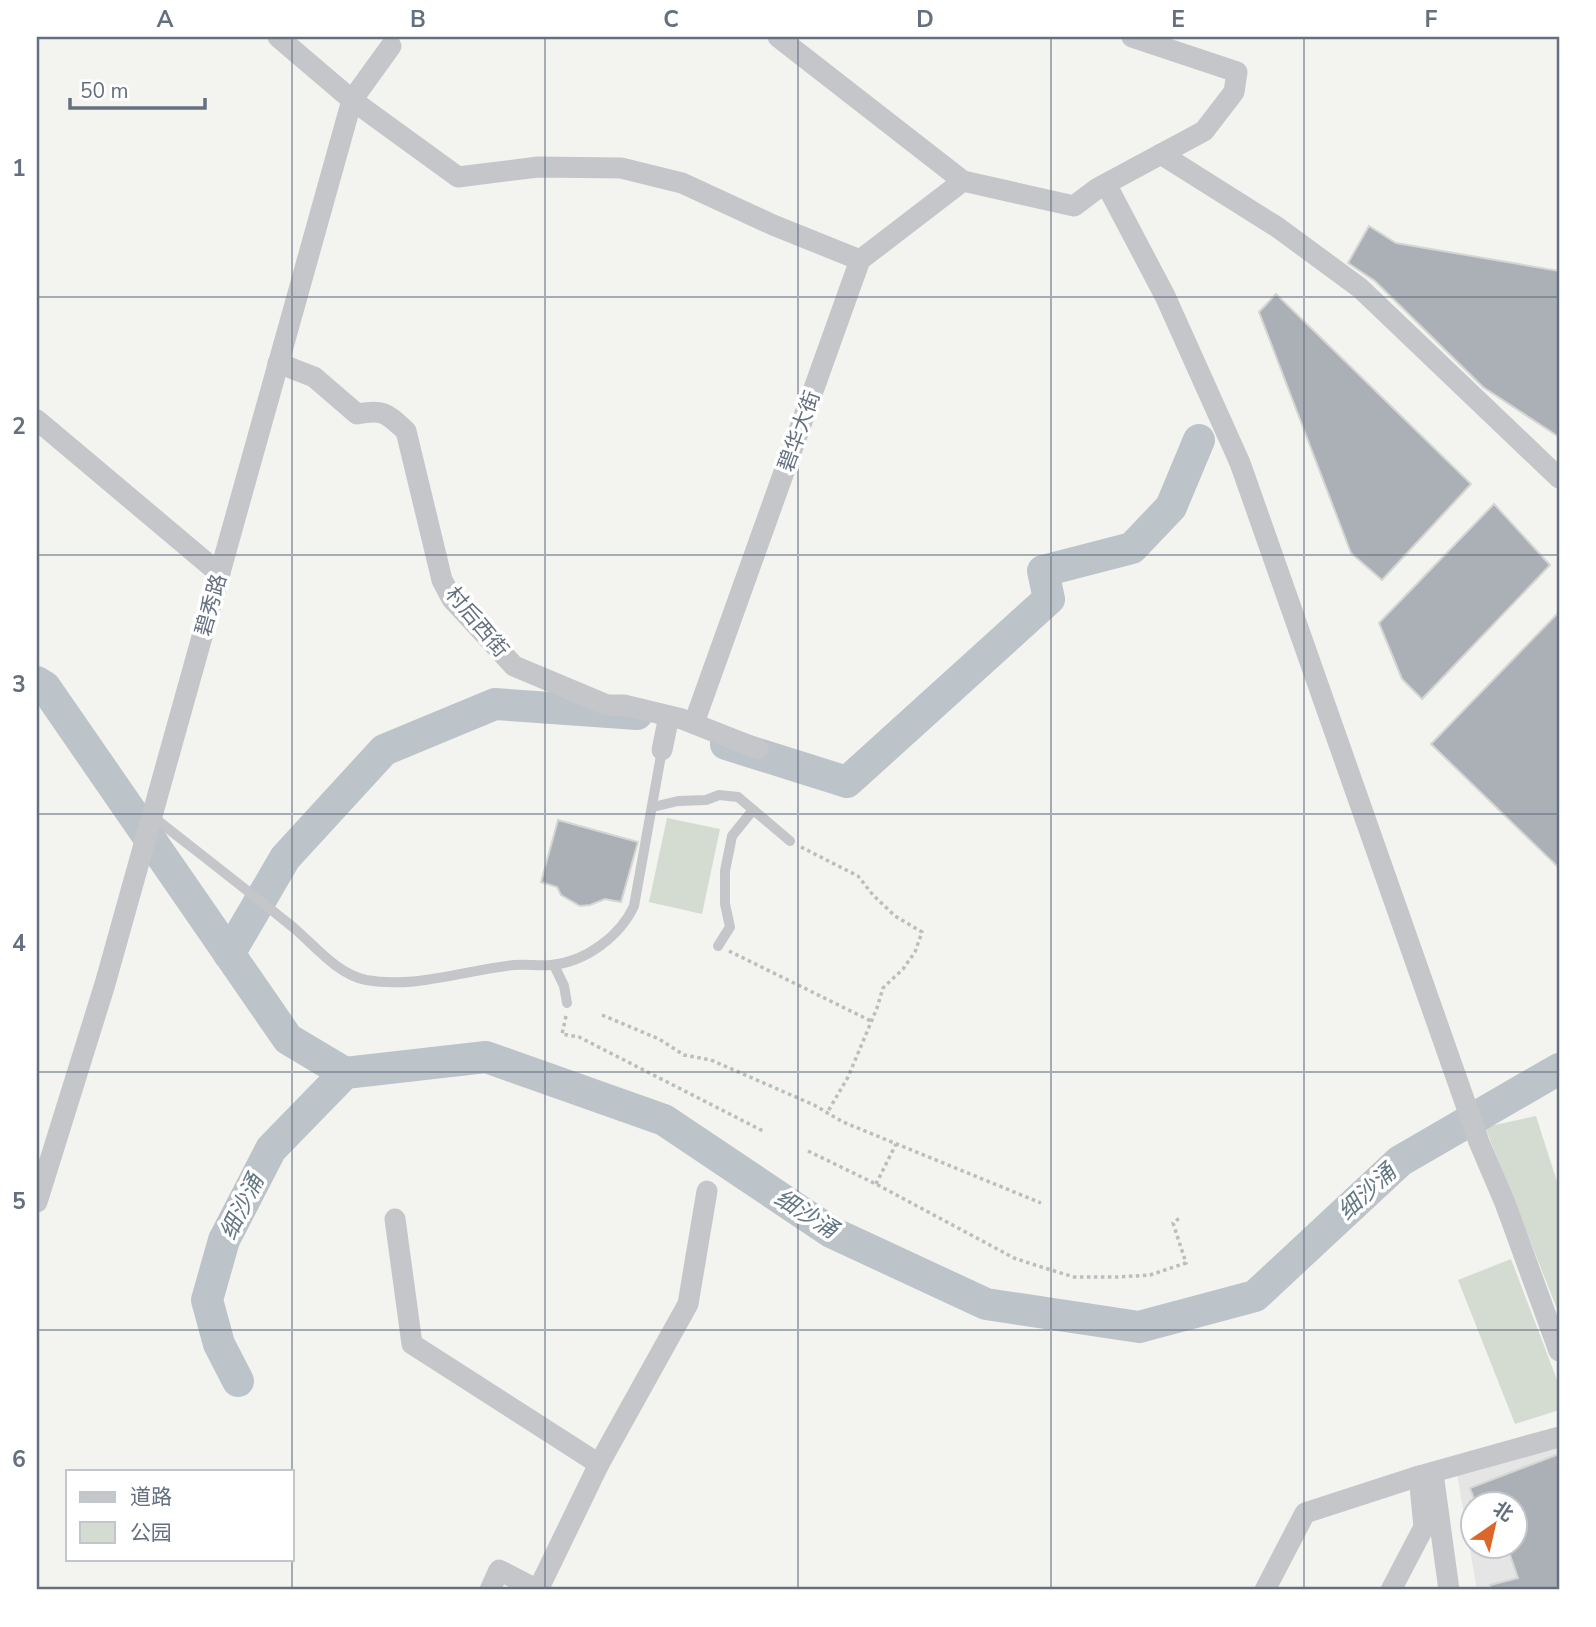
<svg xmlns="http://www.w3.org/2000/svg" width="1596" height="1627" font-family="'Nunito Sans','Noto Sans SC',sans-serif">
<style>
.built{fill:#e4e5e4;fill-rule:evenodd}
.green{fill:#d4dbd1}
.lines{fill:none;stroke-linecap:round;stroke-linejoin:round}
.river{stroke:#bcc4c9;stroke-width:32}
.building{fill:#aab0b6;stroke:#d5d5d3;stroke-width:2}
.path{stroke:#bbbdbf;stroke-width:3.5;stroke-dasharray:3.5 3.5;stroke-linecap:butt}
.lane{stroke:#c4c6ca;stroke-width:10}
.street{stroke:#c4c6ca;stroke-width:21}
.grid{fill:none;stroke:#647080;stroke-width:2;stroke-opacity:0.55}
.labels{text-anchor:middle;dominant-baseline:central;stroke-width:7;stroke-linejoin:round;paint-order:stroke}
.street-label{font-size:21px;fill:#647080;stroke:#fff}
.water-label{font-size:23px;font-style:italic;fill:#647884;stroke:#fff}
.neatline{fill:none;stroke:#647080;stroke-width:2.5}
.grid-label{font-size:23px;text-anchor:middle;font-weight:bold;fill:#647080}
</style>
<rect width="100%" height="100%" fill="#f3f4f0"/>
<!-- built -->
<path class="built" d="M1559 1442V1590H1477L1457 1474ZM1474 1504H1516V1546H1474Z"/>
<!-- green -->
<g class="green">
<polygon points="667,818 720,829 702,914 649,902"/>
<polygon points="1536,1116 1559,1188 1559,1314 1485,1127"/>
<polygon points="1511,1259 1559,1385 1559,1410 1515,1424 1458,1280"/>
</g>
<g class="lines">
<!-- river -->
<g class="river">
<polyline points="37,682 45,687 288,1039 345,1073"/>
<polyline points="726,744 847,782 1049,599 1043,571 1132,548 1171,507 1199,440"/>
<polyline points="229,954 285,858 384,750 495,704 637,714"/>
<polyline points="238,1381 219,1344 207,1300 224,1240 271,1149 345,1073 486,1057 664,1120 831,1232 986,1304 1139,1327 1255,1296 1400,1161 1559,1069"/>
</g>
</g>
<!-- building -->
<g class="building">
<polygon points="1369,226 1396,243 1559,271 1559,437 1483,387 1375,281 1348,263"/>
<polygon points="1276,294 1471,484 1382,580 1351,553 1259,312"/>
<polygon points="1494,504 1550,565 1422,699 1402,679 1379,623"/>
<polygon points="1559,612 1559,868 1431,744"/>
<polygon points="558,820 638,842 621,902 605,899 590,905 580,906 561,895 557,887 541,882"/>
<polygon points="1559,1454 1559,1587 1552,1590 1491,1590 1490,1585 1518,1578 1507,1546 1516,1546 1516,1504 1476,1504 1470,1488"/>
</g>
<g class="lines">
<!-- path -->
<g class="path">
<polyline points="801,847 858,876 873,895 895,916 922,932 915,952 903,969 883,988 877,1008 848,1077 827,1113"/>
<polyline points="729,951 871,1021"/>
<polyline points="602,1015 659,1039 684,1055 711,1060 814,1105 843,1122 1041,1203"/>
<polyline points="566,1016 562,1034 579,1037 763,1131"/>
<polyline points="808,1151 876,1184 1014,1258 1038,1266 1074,1277 1118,1277 1150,1275 1186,1263 1173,1223 1181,1217"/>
<polyline points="876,1184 896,1144"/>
</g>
<!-- lane -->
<g class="lane">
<polyline points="653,807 678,801 706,800 719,795 738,797 790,841"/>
<path d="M152 816C199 853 247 890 294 928 315 946 337 974 366 980 415 989 466 970 514 965 526 964 539 966 551 965 586 962 620 936 634 906L662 750"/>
<polyline points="718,946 730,927 725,904 725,871 732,836 753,810"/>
<polyline points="554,965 564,986 567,1003"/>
</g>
<!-- street -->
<g class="street">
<polyline points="778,37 963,181 1074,206 1098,188 1204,131 1234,92 1237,72 1132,37"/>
<polyline points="391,46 352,100 458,177 538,167 621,168 682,183 773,225 860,260"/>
<polyline points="1161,154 1277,227 1360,288 1559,478"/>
<polyline points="1106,184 1165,296 1240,463 1479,1142 1505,1203 1559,1351"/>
<path d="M278 363 314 377 357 414C384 409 386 413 406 431L442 580 452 599 514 666 607 705H624L682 719 758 749"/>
<polyline points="37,420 220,574"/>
<polyline points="694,723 860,260 963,181"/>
<polyline points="662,750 669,716"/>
<polyline points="37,1202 105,984 352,100 278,37"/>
<polyline points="395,1219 412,1344 599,1464"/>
<polyline points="1433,1473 1449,1590"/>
<polyline points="490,1590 499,1570 538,1590"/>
<polyline points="538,1590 599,1464 688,1304 707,1191"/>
<polyline points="1265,1590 1305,1513 1419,1476 1559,1437"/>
<polyline points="1391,1590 1424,1527 1419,1476"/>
</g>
</g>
<!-- grid -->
<path class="grid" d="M292 37V1471M545 37V1590M798 37V1590M1051 37V1590M1304 37V1590M37 297H1559M37 555H1559M37 814H1559M37 1072H1559M37 1330H1559M292 1559V1590"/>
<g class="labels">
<!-- street labels -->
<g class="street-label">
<text transform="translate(799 431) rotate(-70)">碧华大街</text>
<text transform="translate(211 605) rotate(-74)">碧秀路</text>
<text transform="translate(477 622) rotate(50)">村后西街</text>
</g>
<!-- water labels -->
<g class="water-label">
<text transform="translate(1367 1192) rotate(-43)">细沙涌</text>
<text transform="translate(242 1207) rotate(-64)">细沙涌</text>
<text transform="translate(806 1214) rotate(32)">细沙涌</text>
</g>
</g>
<!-- border -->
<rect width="1596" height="1627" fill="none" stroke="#ffffff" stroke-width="77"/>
<!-- legend -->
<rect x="66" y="1470" width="228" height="91" fill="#ffffff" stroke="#c1c6cc" stroke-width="2"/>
<rect x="80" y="1492" width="35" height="10" fill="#c4c6ca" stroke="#c1c6cc" stroke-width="2"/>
<text x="130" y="1504" font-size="21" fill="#647080">道路</text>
<rect x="80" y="1522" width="35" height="21" fill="#d4dbd1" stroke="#c1c6cc" stroke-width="2"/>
<text x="130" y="1540" font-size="21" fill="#647080">公园</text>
<!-- north arrow -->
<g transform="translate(1494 1525) rotate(34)"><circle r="33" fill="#ffffff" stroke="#c1c6cc" stroke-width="2"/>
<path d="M0-5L12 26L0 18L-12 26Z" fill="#db6829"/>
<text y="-10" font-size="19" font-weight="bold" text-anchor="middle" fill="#647080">北</text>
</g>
<!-- scale -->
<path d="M70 98v10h135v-10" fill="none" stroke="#647080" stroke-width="3.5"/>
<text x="80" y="98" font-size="21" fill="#647080" stroke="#ffffff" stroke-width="5" paint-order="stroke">50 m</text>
<rect x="38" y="38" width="1520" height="1550" class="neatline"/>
<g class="grid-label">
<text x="165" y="27">A</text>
<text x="418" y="27">B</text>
<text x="671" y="27">C</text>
<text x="925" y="27">D</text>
<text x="1178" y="27">E</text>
<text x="1431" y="27">F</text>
<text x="19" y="176">1</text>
<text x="19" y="434">2</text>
<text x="19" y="692">3</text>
<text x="19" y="951">4</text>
<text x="19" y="1209">5</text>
<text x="19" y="1467">6</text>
</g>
</svg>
